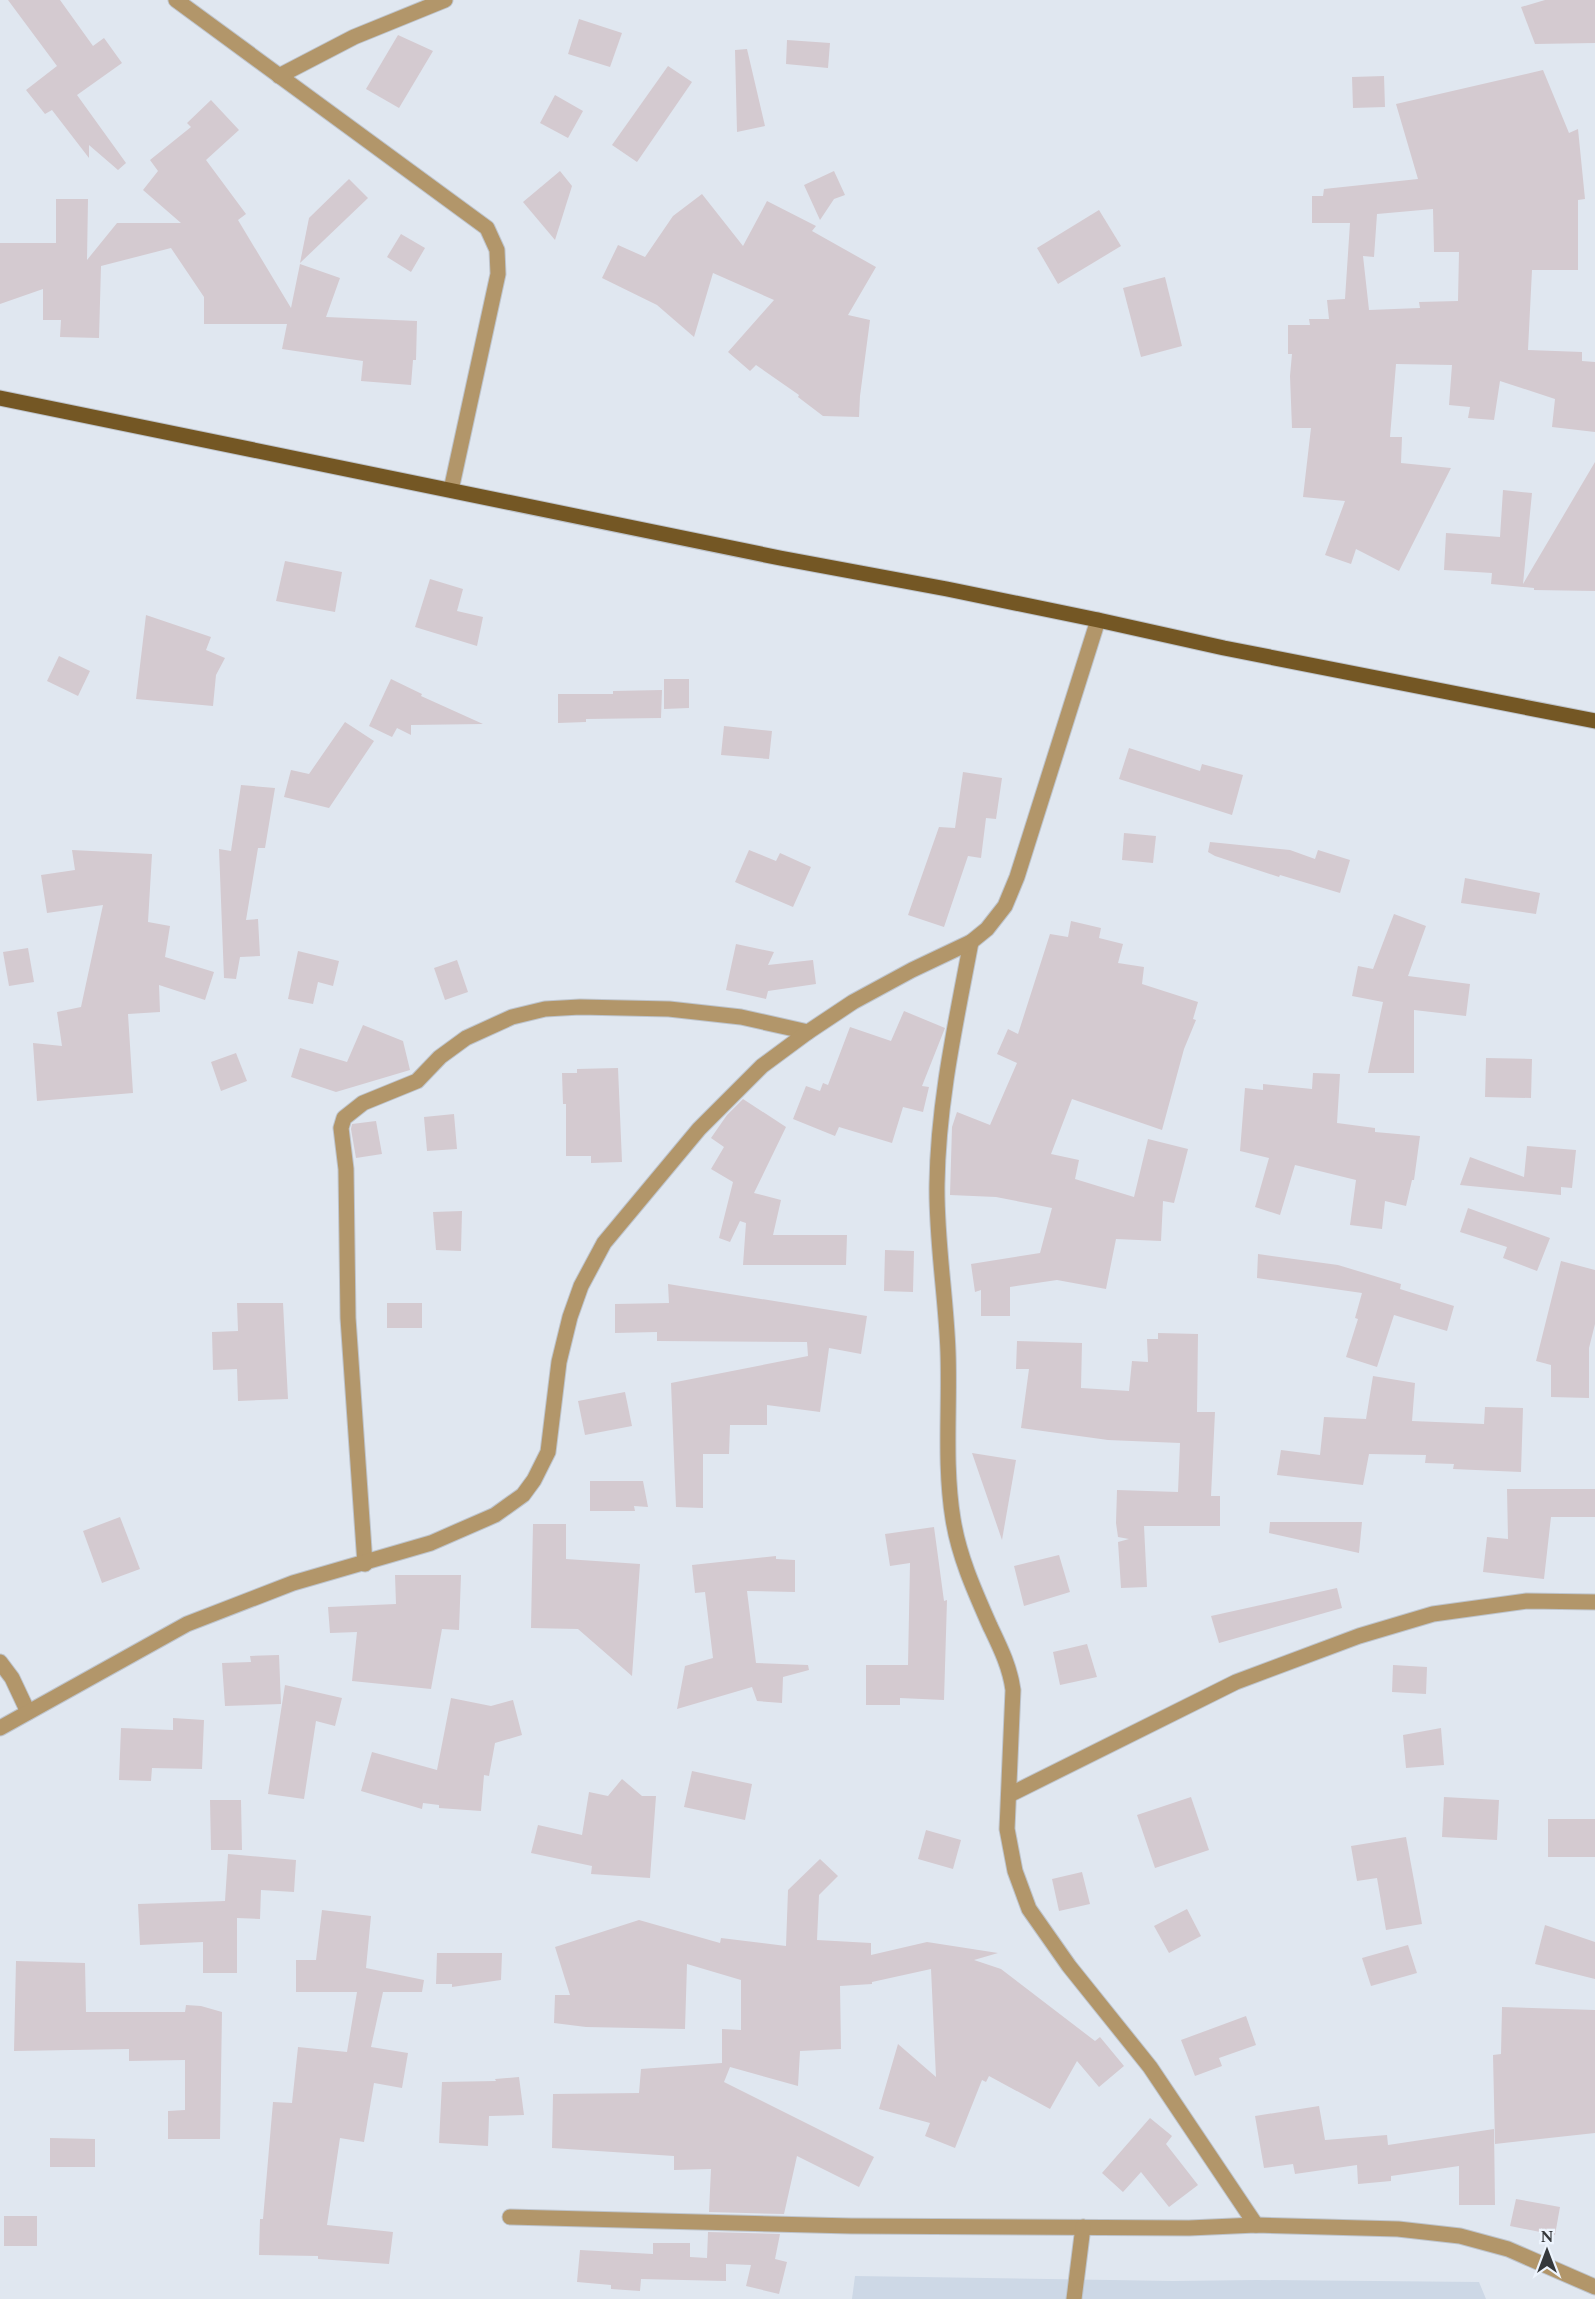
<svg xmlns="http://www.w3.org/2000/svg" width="1595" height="2299" font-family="Spectral,serif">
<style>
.built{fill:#cdd8e6}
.building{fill:#d4cad0;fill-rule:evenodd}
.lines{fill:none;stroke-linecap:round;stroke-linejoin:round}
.minor-casing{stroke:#bec4cc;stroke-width:17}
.major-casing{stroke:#bec4cc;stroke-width:17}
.minor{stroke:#b2966a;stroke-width:15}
.major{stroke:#745724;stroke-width:15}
</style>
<rect width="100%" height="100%" fill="#e0e7f0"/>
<!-- built -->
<polygon class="built" points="855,2276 1173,2281 1257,2280 1479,2282 1486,2299 852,2299"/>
<!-- building -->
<g class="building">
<polygon points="8,0 60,0 93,46 104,38 122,63 77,95 126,163 118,170 89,145 89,158 52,110 45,114 26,90 57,66"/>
<polygon points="1545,0 1595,0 1595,43 1535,44 1521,7"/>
<polygon points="579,19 622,33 610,67 568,54"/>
<polygon points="398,35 433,51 399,108 366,89"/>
<polygon points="787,40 830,43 828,68 786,64"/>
<polygon points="747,49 765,126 737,132 735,50"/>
<polygon points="668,66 692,82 637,162 612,145"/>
<path d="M1543 70 1569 133 1578 129 1585 199 1578 200V270H1532L1528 350 1582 352V361L1595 362V432L1552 427 1555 399 1500 381 1494 420 1468 418 1470 407 1449 405 1452 365 1396 364 1390 437H1402L1401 463 1451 468 1399 571 1356 549 1351 564 1325 555 1345 501 1303 497 1311 428H1292L1290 376 1292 354H1288V325H1310L1309 319H1329L1327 300 1345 299 1350 223H1312V196H1323L1324 189 1418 179 1396 104ZM1433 209 1434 252H1459L1458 301 1419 302 1420 308 1369 310 1363 256 1374 257 1377 214Z"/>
<polygon points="1384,76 1385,107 1353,108 1352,77"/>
<polygon points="555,95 583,111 568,138 540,123"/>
<polygon points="211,100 239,130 206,160 246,214 238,220 291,308 300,264 340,278 326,317 417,321 416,360 413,360 411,385 361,381 363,361 282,349 287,324 204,324 204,297 171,248 101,266 99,338 60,337 61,320 43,320 43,289 0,304 0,243 56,243 56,199 88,199 87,260 117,223 181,223 143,190 158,171 150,160 191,127 187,123"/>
<polygon points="560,171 572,186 555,240 523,202"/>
<polygon points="834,171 845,195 834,199 820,220 804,185"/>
<polygon points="349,179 368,198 300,263 309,218"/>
<polygon points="702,194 743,246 767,201 816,226 812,231 876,267 848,315 870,320 860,396 859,417 823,416 798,397 799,395 756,365 750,371 728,352 774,300 713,273 694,337 657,305 602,278 618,245 645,257 673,216"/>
<polygon points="1099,210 1121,246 1058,284 1037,248"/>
<polygon points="401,234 425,248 411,272 387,257"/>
<polygon points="1165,277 1182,346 1141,357 1123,288"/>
<polygon points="1595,462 1595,591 1534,590 1534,588 1491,584 1492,573 1444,570 1446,533 1500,537 1503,490 1532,493 1523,584"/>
<polygon points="285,561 342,572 335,612 276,601"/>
<polygon points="430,579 463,589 457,611 483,617 477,646 415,627"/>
<polygon points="146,615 211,637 206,650 225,658 216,675 213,706 136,699"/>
<polygon points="59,656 90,671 78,696 47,681"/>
<polygon points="391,679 422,694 421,696 483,724 411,725 411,735 397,728 392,737 369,726"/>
<polygon points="664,679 689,679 689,708 664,709"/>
<polygon points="662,690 661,718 586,719 586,722 558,723 558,694 613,694 613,691"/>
<polygon points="345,722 374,741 329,808 284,797 291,770 309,774"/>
<polygon points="724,726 772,731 769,759 721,755"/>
<polygon points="1129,748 1200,771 1202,764 1243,775 1232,815 1119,779"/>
<polygon points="963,772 1002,778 996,819 986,818 981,858 968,856 944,927 908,915 939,827 955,828"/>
<polygon points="241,785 275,788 265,848 258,848 246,920 258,919 260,956 240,957 236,979 224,978 219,849 231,851"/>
<polygon points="1124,833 1156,836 1153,863 1122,860"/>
<polygon points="1210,842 1290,850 1315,859 1318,850 1350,860 1340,893 1280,875 1279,877 1215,856 1208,852"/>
<polygon points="72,850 152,854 148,922 170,926 165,957 214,972 205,1000 159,985 160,1012 128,1014 133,1093 37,1101 33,1043 62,1046 57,1012 81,1007 103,905 47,913 41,875 75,870"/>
<polygon points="749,850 776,861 780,853 811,867 793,907 735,882"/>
<polygon points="1465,878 1540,893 1536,914 1461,903"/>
<polygon points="1394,914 1426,926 1408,976 1470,984 1466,1016 1414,1010 1414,1073 1368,1073 1383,1002 1352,996 1358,966 1373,969"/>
<polygon points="1071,921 1101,928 1099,938 1123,944 1118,963 1144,967 1142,984 1198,1002 1193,1019 1196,1020 1184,1049 1162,1130 1072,1099 1051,1154 1079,1160 1075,1179 1134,1197 1148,1139 1188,1149 1174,1203 1163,1201 1161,1241 1116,1239 1106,1289 1057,1280 1010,1287 1010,1316 981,1316 981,1290 975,1292 971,1264 1040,1253 1052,1208 996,1197 950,1195 952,1127 957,1112 990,1125 1017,1063 997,1054 1008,1029 1018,1034 1050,934 1068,937"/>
<polygon points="736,944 774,952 768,965 813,960 816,984 768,991 766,999 726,990"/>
<polygon points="28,948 34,982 9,986 3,952"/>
<polygon points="298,951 339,961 333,986 318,982 313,1004 288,999"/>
<polygon points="457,960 468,992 445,1000 434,968"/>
<polygon points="904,1011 945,1028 922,1086 929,1087 923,1112 903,1107 892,1143 839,1127 835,1136 793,1119 806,1086 820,1091 823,1083 828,1085 850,1027 891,1041"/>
<polygon points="363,1025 403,1041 410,1070 336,1092 291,1077 300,1048 347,1062"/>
<polygon points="236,1053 247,1081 221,1091 211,1062"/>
<polygon points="1486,1058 1532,1059 1531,1098 1485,1097"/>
<polygon points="618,1068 622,1162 591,1163 591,1156 566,1156 566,1104 563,1104 562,1073 577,1073 577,1069"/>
<polygon points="1313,1073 1340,1074 1337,1123 1375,1128 1375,1132 1420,1136 1414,1180 1412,1180 1406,1206 1385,1201 1382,1229 1350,1225 1356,1180 1295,1165 1280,1215 1255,1207 1269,1158 1240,1151 1245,1088 1263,1090 1263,1084 1312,1089"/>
<polygon points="743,1099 786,1127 754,1193 781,1200 773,1235 847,1235 846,1265 743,1265 746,1223 740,1221 730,1242 719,1238 733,1182 711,1169 724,1147 711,1138 727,1115"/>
<polygon points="454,1114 457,1149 427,1151 424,1117"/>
<polygon points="376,1121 382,1154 356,1158 351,1129 352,1124"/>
<polygon points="1527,1146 1576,1150 1572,1188 1561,1187 1561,1195 1460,1185 1470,1157 1524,1177"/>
<polygon points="1468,1208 1550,1238 1537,1271 1503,1258 1507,1247 1460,1232"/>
<polygon points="462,1211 461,1251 436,1250 433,1212"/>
<polygon points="885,1250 914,1251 913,1292 884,1291"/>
<polygon points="1258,1254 1338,1265 1401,1284 1400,1289 1454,1306 1447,1331 1394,1315 1377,1367 1346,1357 1358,1319 1355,1318 1362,1293 1257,1278"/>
<polygon points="1561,1261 1595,1270 1595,1324 1589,1348 1589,1398 1551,1397 1551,1365 1536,1361"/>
<polygon points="668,1284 867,1316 861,1354 829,1348 820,1412 767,1405 767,1425 730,1425 729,1454 703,1454 703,1508 676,1507 671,1383 808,1356 807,1342 657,1341 657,1332 615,1333 615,1304 669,1303"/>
<polygon points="237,1303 283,1303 288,1399 238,1401 237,1369 213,1370 212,1332 238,1331"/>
<rect x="387" y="1303" width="35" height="25"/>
<polygon points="1158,1333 1198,1334 1197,1412 1215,1412 1211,1496 1220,1496 1220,1526 1144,1526 1147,1587 1121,1588 1118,1542 1129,1539 1118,1537 1116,1523 1117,1490 1178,1492 1180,1443 1108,1440 1021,1428 1029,1369 1016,1369 1017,1341 1082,1343 1081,1388 1129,1391 1132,1361 1148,1362 1147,1339 1158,1339"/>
<polygon points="1373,1376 1415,1383 1412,1421 1484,1424 1485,1407 1523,1408 1521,1472 1453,1469 1454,1464 1425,1463 1426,1455 1369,1454 1363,1485 1277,1475 1281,1450 1320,1455 1324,1417 1366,1419"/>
<polygon points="625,1392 632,1426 585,1435 578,1401"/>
<polygon points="972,1453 1016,1460 1002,1540"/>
<polygon points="590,1481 643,1481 648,1507 634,1506 635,1511 590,1511"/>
<polygon points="1507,1489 1595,1489 1595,1517 1551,1517 1544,1579 1483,1572 1487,1537 1508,1539"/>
<polygon points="120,1517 140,1569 102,1583 83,1531"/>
<polygon points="1270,1522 1362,1522 1359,1553 1269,1533"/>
<polygon points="533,1524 566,1524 566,1559 640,1564 632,1676 578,1629 531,1628"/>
<polygon points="934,1527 944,1601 947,1600 944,1700 900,1698 900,1705 866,1705 866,1665 908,1665 910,1563 890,1566 885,1534"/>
<polygon points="1059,1555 1070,1592 1024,1606 1014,1566"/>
<polygon points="776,1556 776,1559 795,1560 795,1592 747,1591 756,1663 808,1665 809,1670 783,1677 782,1703 757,1701 752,1687 677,1709 685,1666 713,1658 705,1592 695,1593 692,1565"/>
<polygon points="395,1575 461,1575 459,1630 442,1629 431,1689 352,1681 357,1632 330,1633 328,1607 396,1604"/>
<polygon points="1337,1588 1342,1608 1219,1643 1211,1616"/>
<polygon points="1087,1644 1097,1677 1060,1685 1053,1652"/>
<polygon points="279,1655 281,1704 225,1706 222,1663 251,1662 250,1656"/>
<polygon points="1393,1665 1427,1667 1426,1694 1392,1692"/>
<polygon points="285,1685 342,1698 335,1726 316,1721 304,1799 268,1794"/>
<polygon points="451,1698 491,1706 513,1700 522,1735 495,1743 489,1776 484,1775 481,1811 439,1808 439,1805 423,1803 422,1809 361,1791 372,1752 437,1770"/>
<polygon points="173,1718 204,1720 202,1769 152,1768 151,1781 119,1780 121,1728 173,1730"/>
<polygon points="1441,1728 1444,1765 1406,1768 1403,1735"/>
<polygon points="692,1771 752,1784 745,1820 684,1807"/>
<polygon points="622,1779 642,1796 656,1796 650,1878 591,1874 592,1866 531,1853 538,1825 582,1835 589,1792 608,1796"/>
<polygon points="1191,1797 1209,1850 1155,1868 1137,1815"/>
<polygon points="1444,1797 1499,1800 1497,1840 1442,1837"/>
<polygon points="210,1800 241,1800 242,1850 211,1850"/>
<rect x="1548" y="1819" width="47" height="38"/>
<polygon points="926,1830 961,1840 953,1869 918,1859"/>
<polygon points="1406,1837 1422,1924 1386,1930 1377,1878 1357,1881 1351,1846"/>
<polygon points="228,1854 296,1860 294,1892 261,1890 260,1919 237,1918 237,1973 203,1973 203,1942 140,1945 138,1904 225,1901"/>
<polygon points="820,1859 838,1876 819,1895 817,1940 871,1943 871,1955 927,1942 998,1953 974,1960 1001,1969 1095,2041 1100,2037 1124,2066 1099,2087 1077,2061 1050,2109 989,2076 986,2082 982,2080 955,2148 925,2136 930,2123 879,2109 898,2044 936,2077 931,1969 872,1982 872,1984 840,1986 841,2049 800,2051 798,2086 730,2067 724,2082 874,2157 859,2187 797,2156 784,2214 709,2212 711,2169 674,2170 674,2156 552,2148 553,2094 639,2093 641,2069 722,2063 722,2029 741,2030 741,1980 687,1964 685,2029 586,2027 554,2023 555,1995 570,1995 555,1947 639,1920 720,1943 721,1938 786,1946 788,1890"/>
<polygon points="1082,1872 1090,1904 1059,1911 1052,1879"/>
<polygon points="1187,1909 1201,1936 1169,1953 1154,1926"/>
<polygon points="322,1910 371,1916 366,1968 424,1980 422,1992 383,1992 371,2047 408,2053 402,2088 374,2083 364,2142 340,2138 327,2225 393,2232 389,2264 318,2259 318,2256 259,2255 260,2219 263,2219 273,2102 292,2103 298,2047 347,2052 357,1992 296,1992 296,1960 316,1960"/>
<polygon points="1545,1925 1595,1942 1595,1979 1535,1964"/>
<polygon points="1408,1945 1417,1973 1371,1986 1362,1958"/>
<polygon points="437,1953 502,1953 501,1980 452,1987 452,1984 436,1984"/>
<polygon points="16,1961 85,1963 86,2012 185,2012 186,2005 201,2006 222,2012 220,2139 168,2139 168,2111 185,2110 185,2060 129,2061 129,2049 14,2051"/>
<polygon points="1502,2007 1595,2010 1595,2133 1495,2144 1493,2055 1501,2054"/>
<polygon points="1246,2016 1256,2045 1219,2058 1222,2066 1195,2076 1181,2040"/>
<polygon points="519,2077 524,2115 489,2116 488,2146 439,2143 442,2082 496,2081 495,2079"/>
<polygon points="1319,2106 1325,2140 1387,2135 1388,2145 1494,2129 1495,2205 1459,2205 1459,2166 1391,2176 1391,2181 1358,2184 1357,2165 1295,2174 1293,2164 1264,2168 1255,2116"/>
<polygon points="1150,2118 1172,2136 1166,2144 1198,2185 1169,2207 1141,2172 1123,2192 1102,2173"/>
<polygon points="50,2138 95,2139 95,2167 50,2167"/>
<polygon points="1516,2199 1560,2207 1555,2235 1510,2226"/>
<rect x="4" y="2216" width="33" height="30"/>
<polygon points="708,2232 780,2234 775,2259 787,2262 779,2294 746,2286 751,2265 726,2264 726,2281 641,2279 640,2291 611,2289 611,2285 577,2282 580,2250 653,2254 653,2243 690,2243 690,2257 707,2258"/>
</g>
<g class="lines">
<!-- minor casing -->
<g class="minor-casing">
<g id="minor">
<polyline points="176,0 487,228 497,250 498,274 451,490"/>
<polyline points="279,76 354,37 445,0"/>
<path d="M971 942C956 1022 938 1102 937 1184 936 1240 946 1295 948 1352 950 1407 944 1464 953 1519 959 1557 975 1592 990 1626 1000 1647 1010 1667 1013 1690L1007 1829 1015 1871 1029 1909 1069 1966 1150 2067 1256 2225"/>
<polyline points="365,1564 348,1318 346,1169 341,1128 344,1118 363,1103 417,1081 440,1057 466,1038 512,1017 545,1009 580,1007 669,1009 741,1017 808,1032"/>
<polyline points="0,1662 12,1678 28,1712"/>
<polyline points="0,1728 187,1624 293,1583 431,1543 495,1515 523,1495 534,1480 548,1452 559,1362 570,1317 581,1286 604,1243 699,1129 762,1066 808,1032 853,1002 912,970 971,942 987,929 1005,906 1017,877 1098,620"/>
<polyline points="1009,1795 1236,1682 1359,1636 1433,1614 1527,1601 1595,1602"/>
<polyline points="510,2217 851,2226 1189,2228 1256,2225 1398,2229 1460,2236 1508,2249 1595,2287"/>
<polyline points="1074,2299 1083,2227"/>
</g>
</g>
<!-- major casing -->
<g class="major-casing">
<polyline id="major" points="0,398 780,558 947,589 1098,620 1224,648 1595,721"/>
</g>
<!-- minor -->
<use href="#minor" class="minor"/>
<!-- major -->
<use href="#major" class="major"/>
</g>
<!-- north arrow -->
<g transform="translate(1547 2251)" stroke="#edf4fd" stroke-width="4.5" paint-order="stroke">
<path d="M0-4.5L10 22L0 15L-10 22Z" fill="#35383b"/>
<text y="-9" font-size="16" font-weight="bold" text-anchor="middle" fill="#35383b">N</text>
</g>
</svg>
